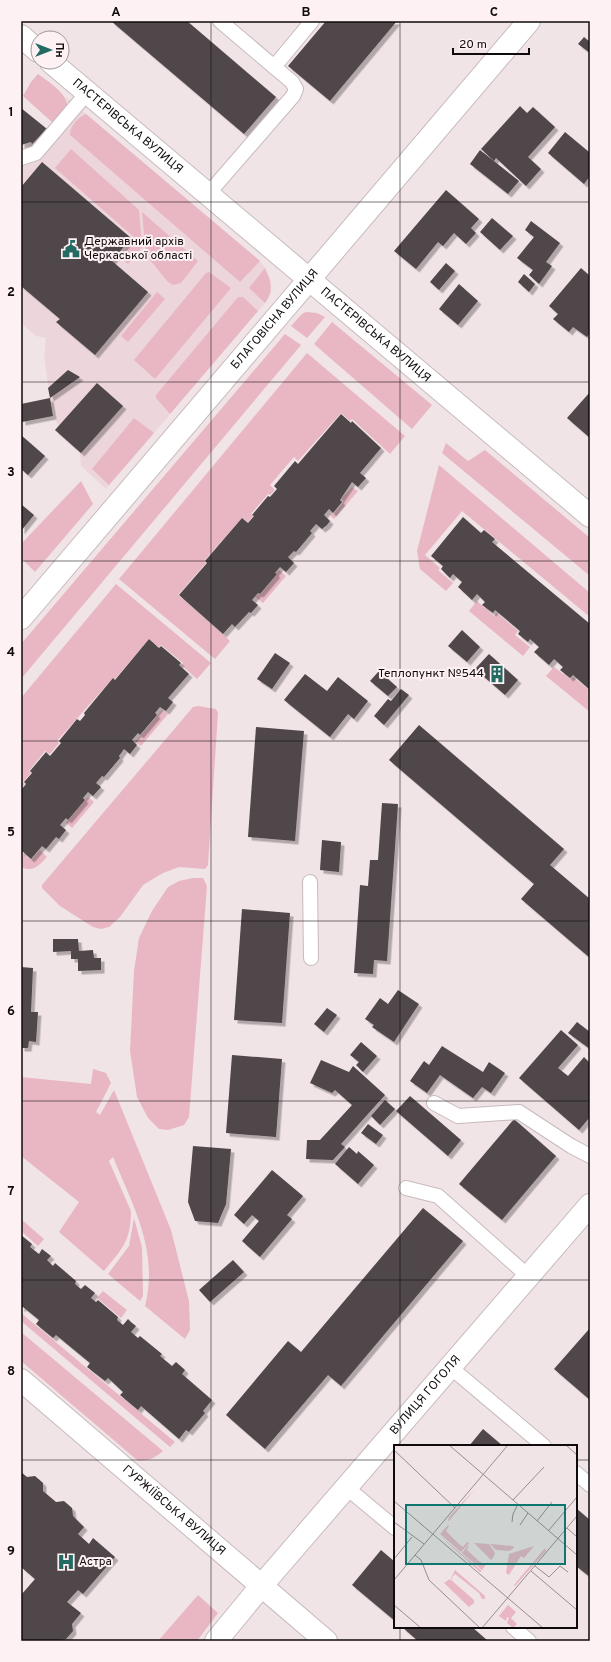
<svg xmlns="http://www.w3.org/2000/svg" width="611" height="1662" font-family="Overpass,sans-serif">
<style>
.built{fill:#ecd6db}
.green{fill:#e8b7c3}
.building{fill:#504648;filter:url(#shadow)}
.lines{fill:none;stroke-linecap:round;stroke-linejoin:round}
.service-casing{stroke:#c7babd;stroke-width:16}
.minor-casing{stroke:#c7babd;stroke-width:24}
.secondary-casing{stroke:#c7babd;stroke-width:24}
.service{stroke:#fff;stroke-width:14}
.minor{stroke:#fff;stroke-width:22}
.secondary{stroke:#fff;stroke-width:22}
.grid{fill:none;stroke:#0f0b0c;stroke-width:1;stroke-opacity:0.55}
.labels{text-anchor:middle;dominant-baseline:central;stroke-width:4;stroke-linejoin:round;paint-order:stroke}
.street-label{font-size:12px;fill:#0f0b0c;stroke:#fef1f4}
.poi-label{font-size:12px;fill:#0f0b0c;stroke:#fef1f4;text-anchor:start}
.inset-road{fill:none;stroke:#978d8f;stroke-width:1}
.view{fill:#0f766e;fill-opacity:0.15;stroke:#0f766e;stroke-width:2}
.inset-edge{fill:none;stroke:#0f0b0c;stroke-width:2}
.neatline{fill:none;stroke:#0f0b0c;stroke-width:1.5}
.grid-label{font-size:13px;text-anchor:middle;font-weight:bold;fill:#0f0b0c}
</style>
<defs>
<filter id="shadow"><feDropShadow dx="3.5" dy="3.5" stdDeviation="0" flood-color="#0004"/></filter>
</defs>
<rect width="100%" height="100%" fill="#f1e4e6"/>
<!-- built -->
<polygon class="built" points="66,97 260,261 265,268 271,282 271,293 265,303 106,489 81,466 80,453 55,430 58,427 50,398 44,356 46,338 36,336 21,323 21,156 31,142 32,144 53,123 68,104"/>
<!-- green -->
<g class="green">
<path d="M38 74C46 80 73 97 66 109 63 114 57 119 53 123L23 96 31 82Z"/>
<path d="M86 114 260 261 240 282 70 135C70 126 77 118 86 114Z"/>
<polygon points="71,149 139,210 142,247 128,264 120,257 135,238 55,168"/>
<polygon points="142,212 198,261 181,283 173,285 168,282 146,255"/>
<path d="M265 268C271 281 274 291 265 303L249 288Z"/>
<polygon points="209,272 231,288 155,379 134,360 206,273"/>
<polygon points="157,292 165,299 128,342 121,336"/>
<polygon points="238,297 243,297 258,311 170,414 156,398 156,395"/>
<polygon points="306,312 317,313 325,317 307,338 291,326 302,314"/>
<polygon points="332,322 432,405 412,429 314,344"/>
<polygon points="285,334 301,345 21,679 21,644"/>
<polygon points="307,353 405,436 390,454 352,419 350,421 341,413 298,461 294,457 270,485 275,490 270,495 268,494 251,514 253,516 248,522 242,518 204,561 206,563 178,595 230,641 215,659 119,579"/>
<polygon points="134,418 154,433 109,485 92,469"/>
<polygon points="446,443 468,461 485,450 590,538 590,576 442,453"/>
<polygon points="439,465 590,593 590,617 462,511 425,555 440,568 438,570 453,583 446,591 420,569 417,551"/>
<polygon points="81,481 93,504 35,572 21,558 21,544"/>
<polygon points="352,487 358,491 334,519 330,515 332,513 334,514 344,501 341,499"/>
<polygon points="279,570 286,576 263,603 255,597 258,594 260,595 277,574 276,573"/>
<polygon points="116,584 211,663 197,679 181,665 183,663 161,645 159,647 149,639 115,679 113,678 57,741 59,743 50,754 45,751 29,771 31,773 23,782 25,784 21,789 21,698"/>
<polygon points="477,601 494,616 497,613 518,631 515,635 530,647 523,656 469,611"/>
<polygon points="554,667 571,680 573,677 590,691 590,712 546,676"/>
<polygon points="198,706 216,709 218,713 208,865 205,869 179,867 163,873 143,885 120,917 109,927 101,929 93,927 60,906 42,888 42,885 193,707"/>
<polygon points="162,710 168,714 141,746 135,742"/>
<polygon points="88,797 94,802 72,828 66,823"/>
<path d="M40 850 47 857C39 865 34 873 21 867V853H23L31 860Z"/>
<polygon points="193,878 203,878 207,886 189,1117 184,1125 168,1130 159,1129 148,1118 137,1097 130,1051 134,971 139,938 152,911 168,887 179,881"/>
<path d="M93 1069 106 1073 111 1083 96 1112 100 1115 114 1090 171 1230 189 1301 190 1330 185 1339 145 1306C159 1251 133 1206 113 1157L109 1161 131 1211C131 1241 122 1249 104 1271L59 1232 79 1202 21 1156V1077L91 1084Z"/>
<polygon points="134,1218 142,1247 143,1296 140,1301 108,1274 129,1246"/>
<polygon points="21,1219 44,1239 38,1246 21,1231"/>
<polygon points="103,1291 127,1310 121,1318 97,1298"/>
<polygon points="21,1313 175,1442 170,1447 21,1321"/>
<path d="M21 1332 163 1451C155 1458 147 1462 137 1460L21 1361Z"/>
<polygon points="198,1595 218,1613 197,1641 158,1641"/>
</g>
<!-- building -->
<g class="building">
<polygon points="111,21 187,21 276,97 244,134"/>
<polygon points="326,21 397,21 330,101 288,66"/>
<polygon points="584,37 590,42 590,53 578,44"/>
<polygon points="520,106 527,113 533,107 555,127 528,157 541,169 526,186 496,158 494,161 481,149"/>
<polygon points="21,108 47,129 32,144 31,142 21,145"/>
<polygon points="565,132 589,152 590,150 590,176 584,184 548,153"/>
<polygon points="480,150 519,181 508,194 470,164"/>
<polygon points="42,162 131,238 112,261 148,292 95,355 56,322 60,319 21,286 21,187"/>
<polygon points="446,190 479,219 471,228 476,233 466,244 454,233 443,246 438,242 416,269 394,251"/>
<polygon points="492,218 513,236 500,250 480,232"/>
<polygon points="531,221 560,243 546,262 552,266 539,284 529,275 533,270 517,258 534,237 525,230"/>
<polygon points="446,263 455,271 439,290 430,282"/>
<polygon points="581,268 590,276 590,333 587,337 573,327 569,332 553,319 558,314 549,306"/>
<polygon points="524,274 535,284 529,292 518,282"/>
<polygon points="459,284 478,301 458,325 439,309"/>
<polygon points="68,370 80,377 50,398 53,416 22,422 21,404 50,398 48,388"/>
<polygon points="97,383 123,406 81,453 55,430"/>
<polygon points="590,392 590,438 567,418"/>
<polygon points="341,414 351,423 352,421 381,448 360,473 366,478 358,487 352,482 340,500 342,502 333,513 329,509 324,515 330,521 327,525 322,529 316,524 310,531 312,533 296,552 294,551 288,557 294,563 286,572 280,567 275,573 277,574 260,594 258,593 252,600 258,605 251,613 249,612 235,627 232,624 223,634 179,595 207,563 205,561 242,518 248,523 254,516 252,515 268,496 270,497 277,489 274,486 295,461 298,464"/>
<polygon points="21,435 45,456 28,475 21,469"/>
<polygon points="22,505 34,515 21,531 21,506"/>
<polygon points="463,517 481,533 484,530 495,539 492,542 590,624 590,690 573,675 570,678 560,670 563,667 554,659 549,665 534,652 539,647 530,639 528,642 518,634 520,631 495,610 493,613 482,605 485,602 477,594 472,600 458,587 462,582 453,574 450,578 441,569 443,566 431,556"/>
<polygon points="462,630 480,647 467,662 448,646"/>
<polygon points="149,639 159,648 161,646 181,663 179,665 189,674 168,698 173,702 166,711 160,707 155,713 157,715 140,735 138,733 132,740 137,745 130,754 124,749 119,756 120,758 104,777 102,776 96,783 101,787 93,796 88,792 83,798 85,800 68,820 66,818 60,825 66,830 59,839 56,837 46,849 42,846 31,859 22,851 21,853 21,790 26,784 24,782 32,773 30,771 46,752 50,756 61,743 59,741 77,719 80,721 85,715 84,713 113,678 115,680"/>
<polygon points="275,653 290,663 272,689 257,679"/>
<polygon points="489,654 518,680 505,695 475,669"/>
<polygon points="379,671 397,687 388,696 370,681"/>
<polygon points="305,674 327,691 338,677 368,701 354,719 348,714 330,737 284,700"/>
<polygon points="401,689 409,695 384,725 374,716 388,699 391,701"/>
<polygon points="419,725 564,849 550,865 590,899 590,958 521,899 534,884 389,760"/>
<polygon points="256,727 304,731 295,841 248,837"/>
<polygon points="382,803 398,804 387,961 374,960 373,974 354,973 360,885 368,886 370,860 378,860"/>
<polygon points="322,840 341,842 339,872 320,870"/>
<polygon points="242,909 290,913 282,1023 234,1020"/>
<polygon points="53,939 78,939 79,951 93,950 94,958 101,958 101,970 78,971 78,959 71,959 71,951 53,952"/>
<polygon points="21,967 33,968 31,1012 38,1012 36,1042 29,1041 28,1048 21,1048"/>
<polygon points="398,990 419,1004 394,1042 372,1027 374,1025 365,1019 380,998 388,1004"/>
<polygon points="327,1008 337,1015 324,1032 314,1024"/>
<polygon points="577,1022 590,1032 590,1049 568,1033"/>
<polygon points="561,1030 578,1045 558,1068 568,1076 584,1057 590,1063 590,1117 579,1130 519,1078"/>
<polygon points="361,1042 377,1056 363,1072 356,1065 359,1062 350,1055"/>
<polygon points="442,1046 483,1072 489,1062 505,1073 491,1093 482,1087 473,1098 440,1075 427,1093 410,1081 424,1061 429,1065"/>
<polygon points="232,1055 282,1059 276,1137 226,1133"/>
<polygon points="321,1060 349,1072 353,1066 385,1095 341,1144 345,1147 333,1160 306,1159 307,1140 320,1140 352,1105 335,1090 332,1093 310,1083"/>
<polygon points="410,1096 461,1140 448,1156 396,1111"/>
<polygon points="385,1100 395,1109 380,1125 371,1116"/>
<polygon points="514,1119 556,1156 502,1220 459,1184"/>
<polygon points="368,1124 383,1135 376,1144 361,1133"/>
<polygon points="193,1146 231,1149 226,1204 218,1223 195,1221 188,1202"/>
<polygon points="349,1147 357,1154 358,1151 374,1165 358,1184 335,1164"/>
<polygon points="272,1170 303,1196 287,1215 292,1219 260,1257 242,1241 259,1221 252,1215 244,1224 234,1215"/>
<polygon points="423,1208 463,1241 341,1386 328,1375 265,1449 226,1415 288,1341 301,1352"/>
<polygon points="21,1235 32,1244 30,1247 39,1254 42,1249 51,1256 47,1260 53,1266 55,1263 76,1281 75,1284 81,1289 85,1285 95,1293 91,1298 96,1302 98,1300 118,1317 117,1320 123,1325 128,1319 132,1323 136,1326 131,1332 138,1338 140,1336 162,1354 160,1356 172,1366 176,1362 185,1370 182,1374 212,1400 203,1411 205,1413 189,1432 186,1430 179,1439 141,1406 138,1410 120,1395 123,1392 108,1378 105,1381 87,1367 90,1363 56,1335 53,1338 36,1324 39,1320 23,1307 21,1309"/>
<polygon points="233,1260 244,1272 210,1302 199,1290"/>
<polygon points="590,1328 590,1400 554,1369"/>
<polygon points="483,1429 503,1446 469,1446"/>
<polygon points="21,1472 27,1477 35,1476 43,1483 43,1491 56,1502 64,1501 72,1508 73,1516 84,1527 78,1534 89,1544 93,1538 115,1557 83,1594 78,1590 67,1602 81,1613 72,1624 73,1631 66,1639 57,1641 21,1641 21,1595 35,1579 21,1567"/>
<polygon points="576,1508 590,1520 590,1577 576,1566"/>
<polygon points="381,1550 395,1562 395,1621 352,1585"/>
<polygon points="402,1627 472,1627 488,1641 418,1641"/>
</g>
<g class="lines">
<!-- service casing -->
<g class="service-casing">
<g id="service">
<polyline points="274,67 312,21"/>
<polyline points="21,158 36,153 87,93"/>
<polyline points="208,194 293,96 296,89 292,82 220,21"/>
<polyline points="310,882 311,958"/>
<polyline points="434,1103 458,1116 519,1112 571,1146 590,1156"/>
<polyline points="406,1188 438,1196 529,1277"/>
<polyline points="450,1367 544,1446"/>
<polyline points="576,1473 590,1485"/>
<polyline points="347,1488 395,1528"/>
<polyline points="513,1627 529,1641"/>
</g>
</g>
<!-- minor casing -->
<g class="minor-casing">
<g id="minor">
<path id="s1" d="M21 1380 326 1641"/>
<path id="s2" d="M216 1641 262 1585 590 1205"/>
</g>
</g>
<!-- secondary casing -->
<g class="secondary-casing">
<g id="secondary">
<polyline points="21,36 38,51"/>
<path id="s3" d="M51 62 590 516"/>
<path id="s4" d="M21 618 529 21"/>
</g>
</g>
<!-- service -->
<use href="#service" class="service"/>
<!-- minor -->
<use href="#minor" class="minor"/>
<!-- secondary -->
<use href="#secondary" class="secondary"/>
</g>
<!-- grid -->
<path class="grid" d="M211 21V1641M400 21V1446M21 202H590M21 382H590M21 561H590M21 741H590M21 921H590M21 1101H590M21 1280H590M21 1460H395M576 1460H590M400 1627V1641"/>
<!-- icons -->
<defs>
<g id="civic-bare" transform="scale(1.38)"><path d="M-.6-6.5H3V-4.5H.6V-3L4-1V1h2V6H-6V1h2V-1L-.6-3ZM-1.2 2.5V6h2.4V2.5Z" fill="#236b62" stroke="#fef1f4" stroke-width="2.5" paint-order="stroke"/></g>
<g id="building-bare" transform="scale(1.38)"><path d="M-4-6H4V6H1V3H-1V6H-4ZM-2.5-4.3h1.7v1.8h-1.7ZM.8-4.3h1.7v1.8H.8ZM-2.5-1h1.7V.8h-1.7ZM.8-1h1.7V.8H.8Z" fill="#236b62" stroke="#fef1f4" stroke-width="2.5" paint-order="stroke"/></g>
<g id="hospital-bare" transform="scale(1.38)"><path d="M-5-5h3v3.5h4V-5h3V5h-3V1.5h-4V5h-3Z" fill="#236b62" stroke="#fef1f4" stroke-width="2.5" paint-order="stroke"/></g>
</defs>
<g fill-rule="evenodd">
<use href="#civic-bare" x="71" y="249"/>
<use href="#building-bare" x="497" y="674"/>
<use href="#hospital-bare" x="66" y="1562"/>
</g>
<g class="labels">
<!-- street labels -->
<g class="street-label">
<text stroke="none"><textPath href="#s3" startOffset="100">ПАСТЕРІВСЬКА ВУЛИЦЯ</textPath></text>
<text stroke="none"><textPath href="#s4" startOffset="392">БЛАГОВІСНА ВУЛИЦЯ</textPath></text>
<text stroke="none"><textPath href="#s3" startOffset="424">ПАСТЕРІВСЬКА ВУЛИЦЯ</textPath></text>
<text stroke="none"><textPath href="#s2" startOffset="323">ВУЛИЦЯ ГОГОЛЯ</textPath></text>
<text stroke="none"><textPath href="#s1" startOffset="201">ГУРЖІЇВСЬКА ВУЛИЦЯ</textPath></text>
</g>
<!-- poi labels -->
<g class="poi-label">
<text x="84" y="242">Державний архів<tspan x="84" dy="14">Черкаської області</tspan></text>
<text x="484" y="674" text-anchor="end">Теплопункт №544</text>
<text x="79" y="1562">Астра</text>
</g>
</g>
<!-- overview -->
<g transform="translate(394 1445)">
<rect width="183" height="183" fill="#f1e4e6"/>
<path d="M81 44 55 76H54L55 72ZM54 80 55 81 52 86 65 99 69 102 73 97 75 98 67 107 46 89ZM45 90 88 126 86 127ZM80 98 95 99 101 108 99 113 97 115ZM75 99 73 105 84 115 91 120 95 115 88 125 68 108ZM96 99 119 101 120 103 115 106 102 105ZM140 101 130 113 127 111 115 130 112 128 115 109ZM151 103 152 106 121 141 120 140ZM61 125 91 151V154H88L85 148 61 129 58 132 59 135 57 133ZM56 134 80 155V158L75 162 50 138ZM114 160 122 167 117 173 123 179 119 183 113 178 115 173 113 172 112 176 105 171Z" fill="#e8b7c3"/>
<path class="inset-road" d="M55 0 183 110M172 0 183 10M0 5 61 63M119 55 150 22M0 56 149 183M143 76 158 57M0 77 30 99M118 77 119 69 124 59M126 80 134 68M173 83 183 92M155 85 183 52M21 110 27 115 35 135 86 183M0 114 18 92M141 121 155 132 166 121 174 127M137 126 183 165M0 135 114 0M0 160 27 183M88 183 183 71"/>
<path class="view" d="M12 60H171V119H12Z"/>
<rect width="183" height="183" class="inset-edge"/>
</g>
<!-- border -->
<rect width="611" height="1662" fill="none" stroke="#fef1f4" stroke-width="44"/>
<!-- north arrow -->
<g transform="translate(50 50) rotate(90)"><circle r="19" fill="#fef1f4" stroke="#9e9597"/>
<path d="M0-3L7 15L0 10L-7 15Z" fill="#236b62"/>
<text y="-6" font-size="11" font-weight="bold" text-anchor="middle" fill="#0f0b0c">Пн</text>
</g>
<!-- scale -->
<path d="M453 48v6h76v-6" fill="none" stroke="#0f0b0c" stroke-width="2"/>
<text x="459" y="48" font-size="12" fill="#0f0b0c" stroke="#fef1f4" stroke-width="3" paint-order="stroke">20 m</text>
<rect x="22" y="22" width="567" height="1618" class="neatline"/>
<g class="grid-label">
<text x="116" y="16">A</text>
<text x="306" y="16">B</text>
<text x="494" y="16">C</text>
<text x="11" y="116">1</text>
<text x="11" y="296">2</text>
<text x="11" y="476">3</text>
<text x="11" y="656">4</text>
<text x="11" y="836">5</text>
<text x="11" y="1015">6</text>
<text x="11" y="1195">7</text>
<text x="11" y="1375">8</text>
<text x="11" y="1555">9</text>
</g>
</svg>
